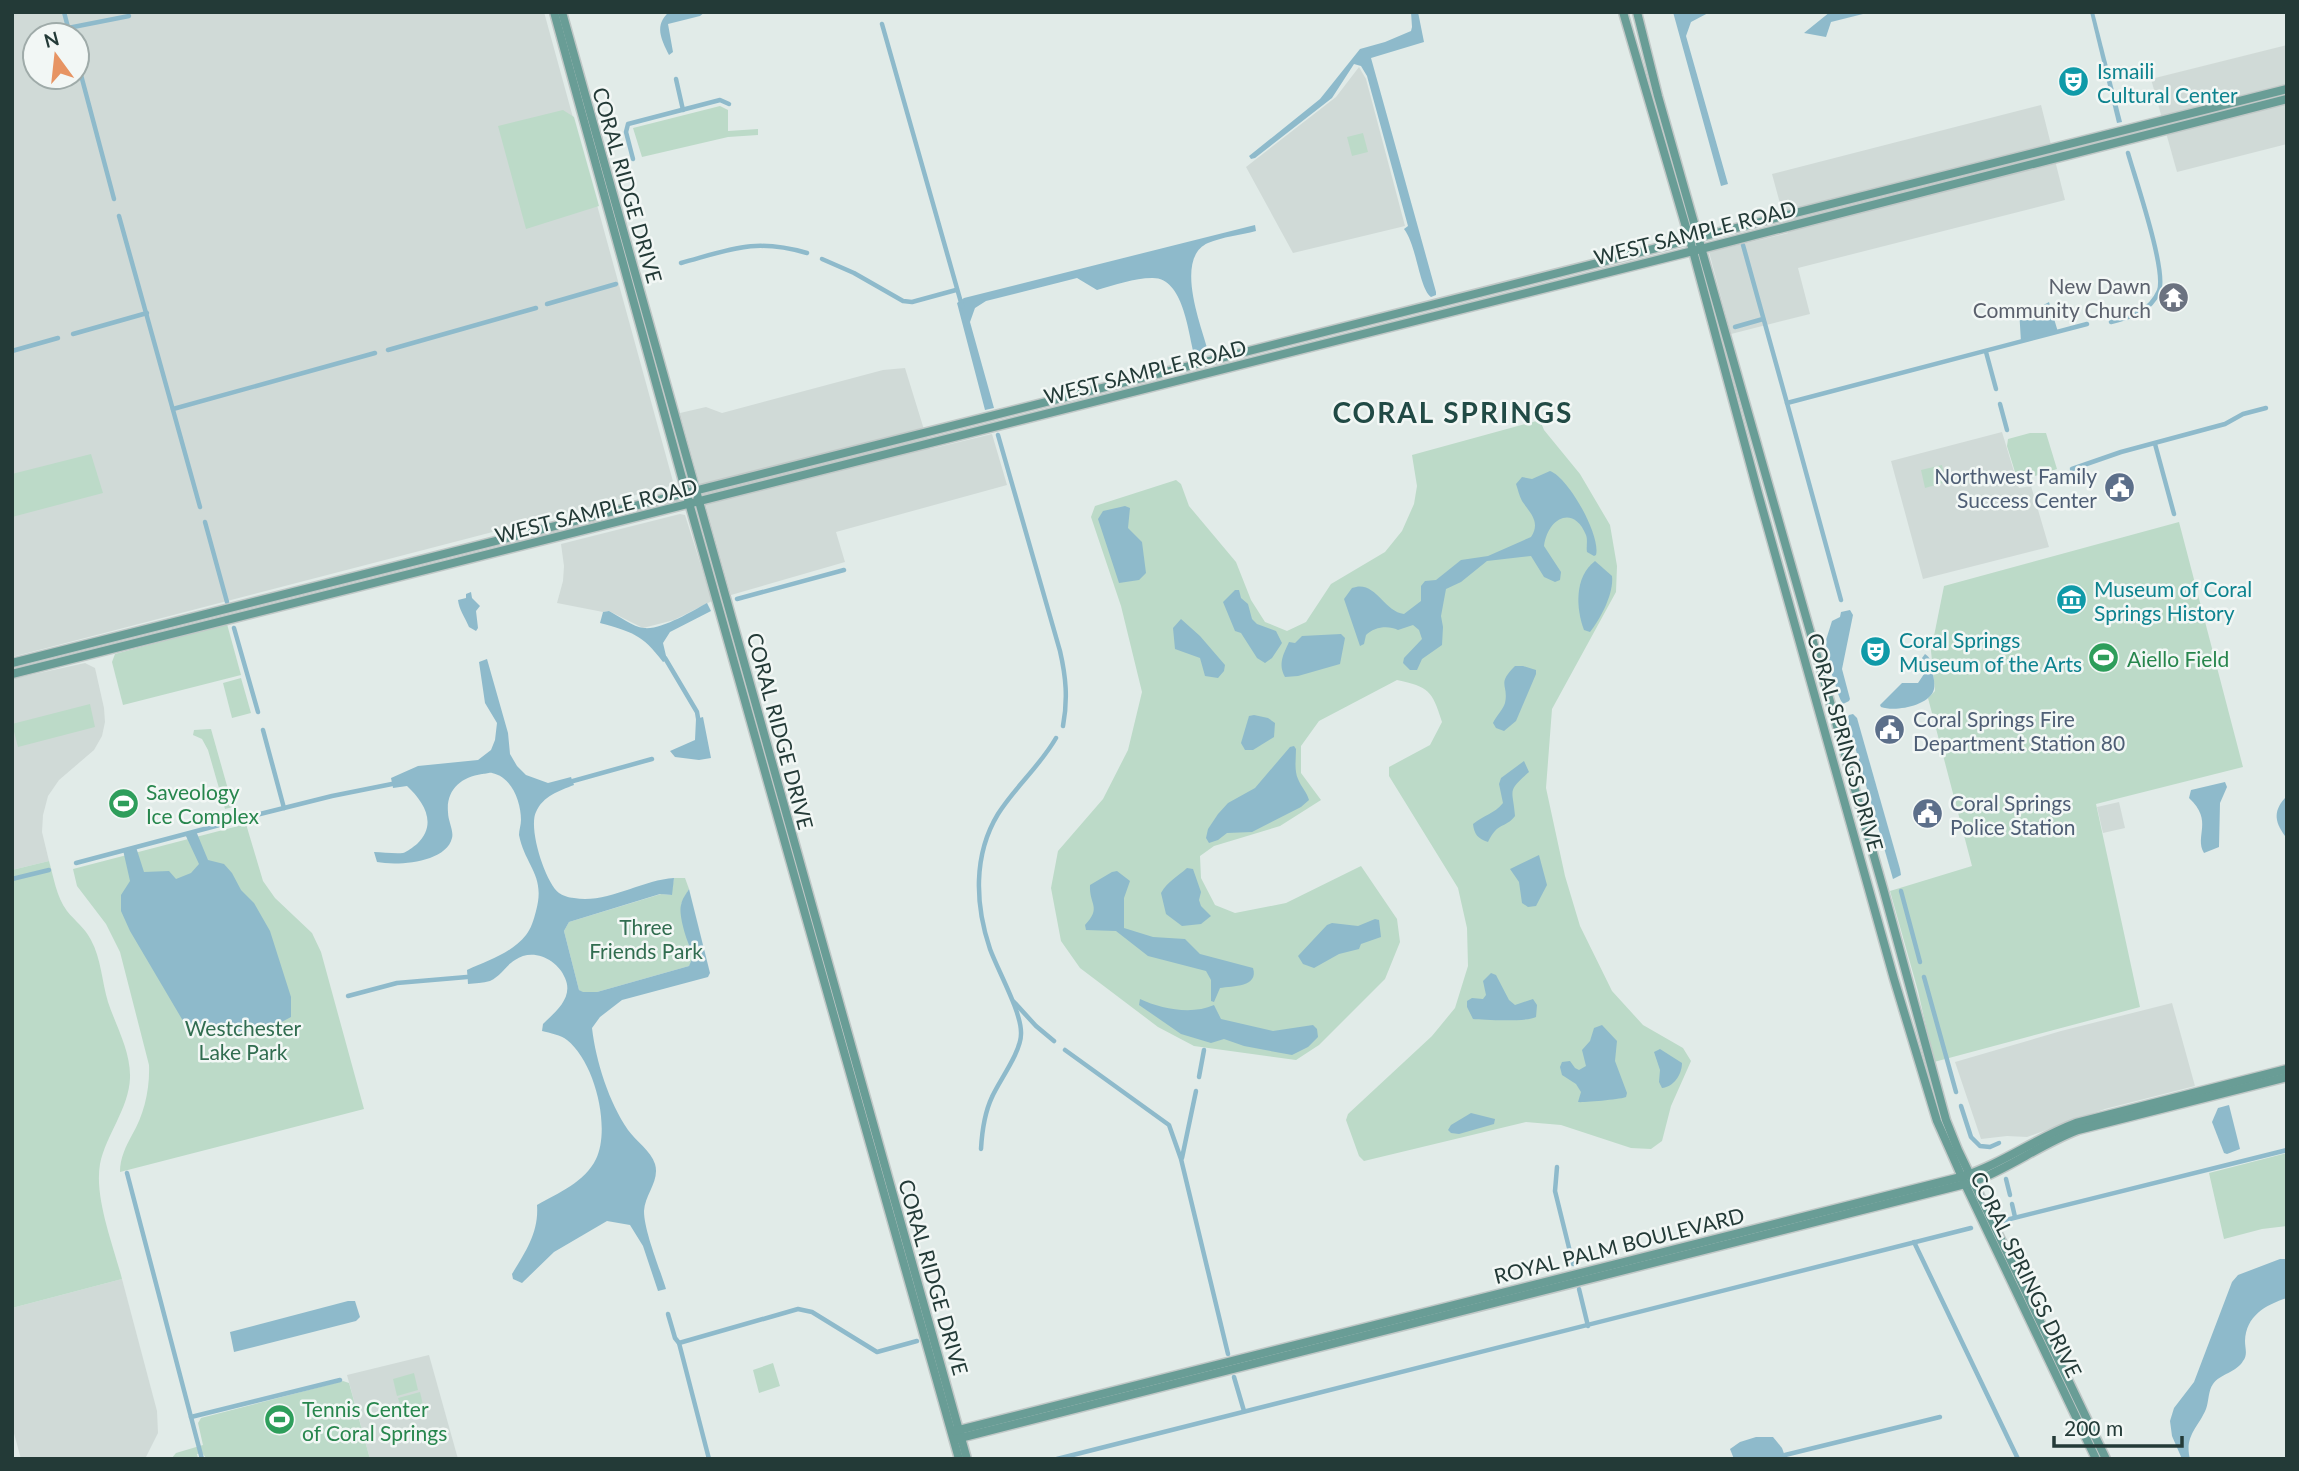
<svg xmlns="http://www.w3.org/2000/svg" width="2299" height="1471" viewBox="0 0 2299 1471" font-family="Lato,sans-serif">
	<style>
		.built { fill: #d0dad7; fill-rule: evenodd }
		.green { fill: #bcdac8 }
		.water { fill: #8ebacb }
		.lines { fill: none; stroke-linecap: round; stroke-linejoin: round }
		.canal { stroke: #8ebacb; stroke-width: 4.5 }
		.major-casing { stroke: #c1c8c7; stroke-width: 11 }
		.major { stroke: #699d96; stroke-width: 8 }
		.labels { text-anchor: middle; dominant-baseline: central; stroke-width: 5; stroke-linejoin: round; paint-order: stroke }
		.culture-label { font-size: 21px; fill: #0d838f; stroke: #f2f7f5; text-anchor: start }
		.street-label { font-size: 21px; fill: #233a37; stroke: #f2f7f5 }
		.worship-label { font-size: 21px; fill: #5b616d; stroke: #f2f7f5; text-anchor: end }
		.service-label { font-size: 21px; fill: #4e5e75; stroke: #f2f7f5; text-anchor: start }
		.leisure-label { font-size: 21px; fill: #27864d; stroke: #f2f7f5; text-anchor: start }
		.park-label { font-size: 21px; fill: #316d50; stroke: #f2f7f5 }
		.district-label { font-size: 28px; font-weight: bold; letter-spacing: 2px; fill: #214a45; stroke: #f2f7f5 }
	</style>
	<rect width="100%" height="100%" fill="#e1ebe8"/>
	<!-- built -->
	<g class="built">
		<path d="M12,12H544L674,485L12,657ZM35,35H77V77H35Z"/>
		<polygon points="2287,45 2287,144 2177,172 2151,79"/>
		<polygon points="1359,67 1366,79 1405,226 1293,253 1246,167 1336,97"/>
		<polygon points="2041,105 2065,200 1798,268 1810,314 1731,334 1709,252 1788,233 1772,174"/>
		<polygon points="905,368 930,449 992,434 1007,485 836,532 845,562 731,595 680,413 706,407 722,413 883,370"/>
		<polygon points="2002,432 2019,488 2031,486 2049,547 1923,579 1891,461"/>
		<polygon points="680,514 685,515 712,601 674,620 643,628 609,611 603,612 557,603 563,581 564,566 561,544"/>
		<polygon points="85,663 95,668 104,708 105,722 102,736 94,750 59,780 48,796 43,815 42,832 49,861 12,870 12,679"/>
		<polygon points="2119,802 2125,828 2103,833 2097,807"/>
		<polygon points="2172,1003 2195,1086 2105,1109 2027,1137 2007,1136 1981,1139 1955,1062 2061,1031"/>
		<polygon points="122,1279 157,1411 158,1433 145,1459 21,1459 12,1426 12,1308"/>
		<polygon points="429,1355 458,1459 370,1459 347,1375"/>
	</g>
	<!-- green -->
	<g class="green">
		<polygon points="720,106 728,110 728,131 758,129 758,135 728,137 642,157 633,128"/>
		<polygon points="563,110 574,117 599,206 526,229 498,126"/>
		<polygon points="1363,133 1368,152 1352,156 1347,137"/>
		<path d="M1540,420L1544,430L1580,474L1610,525L1617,566L1616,592L1552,709L1546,788L1565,876L1580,926L1612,991L1643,1025L1683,1048L1691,1061L1671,1106L1662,1141L1651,1149L1631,1148L1561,1125L1526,1122L1364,1161L1359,1156L1346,1120L1348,1114L1432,1036L1455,1008L1468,966L1467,928L1458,888L1389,776V767L1430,745L1442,722C1432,690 1429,687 1397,680L1319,721L1301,746V773L1321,800L1280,826L1214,846L1200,856L1201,878L1215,905L1235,913L1286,903L1361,866L1397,919L1400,942L1385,979L1319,1045L1296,1060L1194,1046L1158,1027L1080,968L1061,941L1051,888L1058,851L1103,799L1128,750L1142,692L1121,606L1091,517L1095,506L1176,480L1181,484L1189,506L1236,562L1251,600L1265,622L1287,631L1306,622L1331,584L1385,552L1402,531L1414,504L1417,486L1412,455Z"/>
		<polygon points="2046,433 2057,469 2035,476 2024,471 2015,472 2007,446 2008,439 2030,433"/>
		<polygon points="91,454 103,493 12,517 12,474"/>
		<polygon points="1942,465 1946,482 1925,488 1921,470"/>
		<polygon points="2179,522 2243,767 2096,804 2140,1007 1934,1062 1918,991 1890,891 1972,866 1928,698 1935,691 1931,651 1944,586"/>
		<polygon points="227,624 241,675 123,705 112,662 115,654"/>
		<polygon points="241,678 251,713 232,718 223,683"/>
		<polygon points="90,704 95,727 18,747 12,724"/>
		<polygon points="211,729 233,807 225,809 208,750 202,739 193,735 194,730"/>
		<path d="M246,824L263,881L275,898L312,933L321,952L364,1109L120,1172C120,1158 126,1146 132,1135C144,1115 150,1089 149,1065L120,952L106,924L77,886L73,869Z"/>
		<path d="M49,861C54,878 56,896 67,911C75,921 85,928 91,940C101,958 102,982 108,1002C116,1026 131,1052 130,1078C129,1108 106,1135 100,1164C94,1198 114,1247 122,1279L12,1308V870Z"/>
		<polygon points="674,878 685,878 689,889 681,904 690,949 695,954 689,966 597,992 582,992 579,990 564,931 569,922 661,894 671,895"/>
		<polygon points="2287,1153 2287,1226 2262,1229 2224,1239 2209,1173"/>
		<polygon points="773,1363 780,1386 759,1393 753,1370"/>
		<polygon points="414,1373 418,1390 397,1396 393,1379"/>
		<polygon points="343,1381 349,1383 370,1459 207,1459 202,1453 197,1454 198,1459 171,1459 176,1453 203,1445 198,1423 201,1418"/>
		<polygon points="420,1392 424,1409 403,1415 398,1398"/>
	</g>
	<!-- water -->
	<g class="water">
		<path d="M669,12H705L700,16L668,24L673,52L669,55C661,39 654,25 669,12Z"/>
		<path d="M1411,12H1418L1424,42L1371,58L1436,292V295L1431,297C1419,288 1417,246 1404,229L1408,226L1367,76L1361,66L1354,64L1332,98L1255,158L1251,159L1249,156L1320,99L1360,49L1385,42L1411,31L1412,27Z"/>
		<polygon points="1673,12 1710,12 1691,22 1686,36 1728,184 1721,186"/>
		<polygon points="1830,12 1871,12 1831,22 1826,37 1804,33"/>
		<polygon points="2090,12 2094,12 2122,122 2117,123"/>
		<path d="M1255,225L1256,231C1241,235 1222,237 1208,243C1174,258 1201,325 1208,351L1194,354C1188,331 1183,277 1152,278C1134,278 1115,285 1097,290L1077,278L986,301L975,308L970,322L994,408L985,410L957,303L964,298Z"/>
		<polygon points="2049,302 2058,332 2021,342 2019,309 2036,309"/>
		<path d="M1550,471C1569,478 1601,536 1596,555L1594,556L1587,552C1586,547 1588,540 1586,535C1574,505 1548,517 1544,546L1561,572L1560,580L1555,582L1544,577L1531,556L1487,561L1461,582L1446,589L1441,616L1443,627L1442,645L1422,659L1417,670H1410L1403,663L1404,658L1422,639L1419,630L1413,625L1398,630C1388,625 1374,627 1366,635L1364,644L1360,646L1344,599L1352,588C1375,579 1383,611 1404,614L1421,601V586L1425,581L1436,580L1461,560L1488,556L1531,537C1541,522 1530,513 1522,501C1519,495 1518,490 1516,484L1522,477L1532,479Z"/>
		<polygon points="1125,506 1130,508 1128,528 1142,542 1146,573 1139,580 1119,583 1098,519 1103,511"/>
		<path d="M1595,561L1612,576C1614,593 1601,618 1590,632L1584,630C1576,609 1574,577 1595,561Z"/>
		<polygon points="1235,590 1239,590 1241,598 1248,604 1252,619 1257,624 1276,631 1282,643 1272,658 1265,663 1257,658 1241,633 1235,631 1223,602"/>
		<path d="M471,592L472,598L480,606L476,611L478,628L476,631L469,627C465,617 459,610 458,600L466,598V594Z"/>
		<path d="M707,603L711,611L670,632L663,643L667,660L663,662C642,634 632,632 600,623L603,612L609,611C619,616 633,627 644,628C662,630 692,611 707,603Z"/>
		<path d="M1850,610L1853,615L1842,669L1850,699L1849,701L1843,704C1835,692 1836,677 1827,667L1826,640L1832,621L1840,617L1841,612Z"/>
		<polygon points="1181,619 1200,636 1225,665 1224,671 1218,678 1205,676 1200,658 1175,649 1173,628"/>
		<path d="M1341,634L1345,638L1340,664L1298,676L1285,677C1278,664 1283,655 1289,642L1295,643L1302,636Z"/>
		<path d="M1925,654C1931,658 1931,662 1932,669C1933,675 1936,686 1933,692C1926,706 1895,712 1881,707L1880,705L1902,683H1918L1924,674L1922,658Z"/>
		<path d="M487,659L508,733L510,754L517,766L526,775L548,783L571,777L574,785C559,791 543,796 536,812C528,828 545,882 559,893C562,895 569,898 574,898C607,904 641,880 674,878L672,895L660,894L569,922L564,931L579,990L583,992H597L689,966L694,954C688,947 678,915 681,905C682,899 686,894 689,889L710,973L708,977L622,1000L600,1017L592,1028C596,1062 609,1102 628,1130C636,1141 651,1151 655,1164C660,1181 645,1194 644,1211C644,1231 660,1269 666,1289L658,1291L643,1246L630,1225L607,1221L554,1252L522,1283L513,1279L512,1274C526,1251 539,1232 537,1205C558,1193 585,1182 596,1159C611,1128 595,1062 567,1040C561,1035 550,1033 542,1031L543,1024C555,1012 574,998 565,978C558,960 533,947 515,960C505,966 502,975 490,981C483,983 475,983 468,984L467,970C487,961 512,953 526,935C531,929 534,919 536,911C546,875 525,866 519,835C519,830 521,825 521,820C521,802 512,777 492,773C491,772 484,774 482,774C461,777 446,790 448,812C448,821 454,831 452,838C446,863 397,866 377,862L374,852C383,852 394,854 403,853C407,852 413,847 417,844C438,824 424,802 407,786L393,788L391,778L418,766L478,760L491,750L495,740L497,723L485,703L479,662Z"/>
		<path d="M1515,666H1523L1536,670V674L1516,721L1504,731L1496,728L1493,723C1496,716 1503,710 1505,703C1509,684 1496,685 1515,666Z"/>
		<polygon points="1853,714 1857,718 1900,869 1901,875 1893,879 1847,719 1849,715"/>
		<polygon points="1254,715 1268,718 1275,723 1274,737 1253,750 1245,750 1241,743 1249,716"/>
		<polygon points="703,717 711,758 699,760 675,757 670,751 695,740 696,719"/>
		<path d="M1294,746L1296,749C1296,759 1294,770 1298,779C1301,787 1307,792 1309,800L1301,807L1252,832L1227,833L1218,840L1209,843L1206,838L1208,829L1218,814L1228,803L1255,788L1290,747Z"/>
		<path d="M1524,761L1529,772C1506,792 1513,789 1515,816C1505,829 1498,821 1488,842C1478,839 1474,834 1473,824C1484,815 1494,814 1503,803L1499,784L1501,778Z"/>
		<path d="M2225,782L2227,787L2220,803L2219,847L2204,853C2194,836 2214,821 2189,798L2191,790Z"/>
		<path d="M2287,796V836H2285C2274,821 2273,810 2287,796Z"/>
		<polygon points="196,831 208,860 224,864 232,873 241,890 254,903 270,931 291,997 291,1017 274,1026 244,1034 224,1031 202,1033 186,1026 130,931 121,911 121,895 130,881 123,850 136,847 144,872 169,871 176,879 191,873 199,864 185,834"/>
		<polygon points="1539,855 1547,885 1536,906 1528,907 1522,903 1519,882 1510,869"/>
		<path d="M1187,868L1193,869L1201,892L1199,900L1201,906L1211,916L1201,924L1182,926L1166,914L1161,893C1168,881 1177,877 1187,868Z"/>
		<path d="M1117,871L1130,881L1124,898V928L1153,937L1185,939L1200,954L1253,968C1259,987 1233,986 1220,988L1214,1002L1211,1001V980L1206,971L1148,956L1116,931L1086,930L1085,925C1102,907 1089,905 1090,885L1112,872Z"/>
		<polygon points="1375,919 1379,920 1381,937 1361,944 1359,949 1339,954 1314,968 1303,964 1298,956 1327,925 1332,923 1358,926"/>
		<path d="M1491,973L1496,975L1509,1000L1515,1005L1533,999L1537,1005L1536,1017C1528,1022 1484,1020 1473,1019L1467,1007V1001L1472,998L1483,999L1486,995L1483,981Z"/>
		<path d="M1140,999C1161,1009 1192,1015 1214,1005L1221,1019L1273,1031L1313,1025L1317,1029L1318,1037L1308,1047L1292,1055L1244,1046L1224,1039L1211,1043L1181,1034L1139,1005Z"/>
		<path d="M1602,1025L1617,1041L1615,1061L1627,1093L1626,1097C1623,1099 1581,1103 1578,1102L1581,1092L1576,1084L1562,1075L1560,1067L1562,1062L1570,1061L1575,1068L1579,1070L1586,1066L1582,1050L1590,1041L1594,1028Z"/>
		<path d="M1660,1049L1682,1063C1682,1074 1674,1087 1662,1088L1659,1082L1660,1070L1654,1052Z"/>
		<polygon points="2229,1105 2240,1149 2227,1154 2224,1153 2212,1122 2218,1108"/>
		<polygon points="1471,1113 1495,1119 1494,1124 1459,1134 1451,1133 1448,1130 1451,1125"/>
		<path d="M2280,1259H2287V1298C2265,1305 2246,1316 2245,1341C2245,1348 2248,1355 2243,1361C2237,1372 2220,1374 2213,1384C2208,1391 2209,1401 2206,1409C2198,1428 2184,1436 2190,1459H2182L2172,1436L2170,1421L2174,1408L2194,1382L2232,1282L2238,1275Z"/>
		<polygon points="348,1301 355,1301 360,1317 356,1321 234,1352 230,1332"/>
		<polygon points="1756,1437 1773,1437 1782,1448 1786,1459 1734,1459 1730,1449 1740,1442"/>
	</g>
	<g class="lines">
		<!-- canal -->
		<g class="canal">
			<polyline points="64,12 70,35"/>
			<polyline points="882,24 962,306"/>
			<polyline points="68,28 129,16"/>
			<polyline points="77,60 114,199"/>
			<polyline points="676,79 683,110"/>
			<polyline points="633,159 626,132 628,124 720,100 729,104"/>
			<polyline points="119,216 200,507"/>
			<polyline points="1743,245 1787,403 2087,324"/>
			<polyline points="822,259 854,273 903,301 912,302 956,290"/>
			<path d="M681,263C732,249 754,238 807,253"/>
			<polyline points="547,304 616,284"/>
			<path d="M2111,322C2131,317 2150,312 2159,291C2167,271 2135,178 2128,153"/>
			<polyline points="1735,327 1763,319"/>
			<polyline points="73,334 147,313"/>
			<polyline points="388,350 536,308"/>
			<polyline points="12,351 58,338"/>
			<polyline points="1986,352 1996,389"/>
			<polyline points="1787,403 1841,600"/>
			<polyline points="2000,404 2007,430"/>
			<polyline points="173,409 375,353"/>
			<path d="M998,435L1060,651C1066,677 1068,699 1063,726"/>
			<polyline points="2155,444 2174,514"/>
			<polyline points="2072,469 2121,452 2225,424 2243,414 2266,408"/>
			<polyline points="205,522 227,602"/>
			<polyline points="737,599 844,570"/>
			<polyline points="234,628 258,712"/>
			<polyline points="665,658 697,712 699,724"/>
			<polyline points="263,730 284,808"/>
			<polyline points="573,781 652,759"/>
			<polyline points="256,815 332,796 392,784"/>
			<polyline points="76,863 242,819"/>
			<polyline points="12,879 49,870"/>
			<polyline points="1901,891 1920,962"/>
			<polyline points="1924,977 1956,1092"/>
			<polyline points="348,996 397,983 467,977"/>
			<polyline points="1014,1002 1036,1026 1054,1041"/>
			<polyline points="1065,1050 1169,1125 1181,1159 1228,1354"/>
			<polyline points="1199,1077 1204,1050"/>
			<polyline points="1961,1106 1971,1137 1980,1146 1990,1147 1999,1143"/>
			<path d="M981,1149C982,1131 984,1114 992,1097C999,1081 1021,1052 1021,1034C1022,1013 998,971 990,949C975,905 973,855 998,814C1015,787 1040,766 1056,738"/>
			<polyline points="1182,1158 1196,1091"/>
			<polyline points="1557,1167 1555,1191 1573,1264"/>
			<polyline points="127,1173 202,1459"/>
			<polyline points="2006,1179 2010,1195"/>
			<polyline points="2012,1204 2015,1217"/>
			<polyline points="2002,1221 2287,1150"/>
			<polyline points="1914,1242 2018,1459"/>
			<polyline points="1579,1289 1588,1326"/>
			<polyline points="668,1314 675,1338 679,1343"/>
			<polyline points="1234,1377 1244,1411"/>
			<polyline points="191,1417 340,1380"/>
			<polyline points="1785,1455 1940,1417"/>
			<polyline points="12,1458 12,1459"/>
			<polyline points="709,1459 679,1343 798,1309 812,1312 877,1352 917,1341"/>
			<polyline points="1057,1459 1971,1228"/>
		</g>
		<defs>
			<g id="major">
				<polyline points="554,12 684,485 959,1459"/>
				<polyline points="562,12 967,1459"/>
				<polyline points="1623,12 1693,251 1758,493 1894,979 1937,1121 1965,1184 2096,1459"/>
				<polyline points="1637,12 1658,96 1883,888 1946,1120 1958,1150 2106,1459"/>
				<polyline points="12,663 2287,89"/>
				<polyline points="12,674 1693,251 2287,99"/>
				<path d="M955,1431L1961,1177C2002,1164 2036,1138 2076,1123L2287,1069"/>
				<path d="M956,1439L1973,1182C2010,1168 2041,1144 2078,1130L2287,1077"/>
			</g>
		</defs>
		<!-- major casing -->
		<use href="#major" class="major-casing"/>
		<!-- major -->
		<use href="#major" class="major"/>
	</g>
	<!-- icons -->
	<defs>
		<symbol id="theatre-disc" viewBox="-11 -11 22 22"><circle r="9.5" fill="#0f9aa8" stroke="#f2f7f5"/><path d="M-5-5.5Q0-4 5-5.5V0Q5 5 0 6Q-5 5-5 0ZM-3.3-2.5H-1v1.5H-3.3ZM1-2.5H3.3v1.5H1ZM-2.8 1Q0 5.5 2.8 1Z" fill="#fff"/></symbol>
		<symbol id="temple-disc" viewBox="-11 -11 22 22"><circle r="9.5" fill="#6b7280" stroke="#f2f7f5"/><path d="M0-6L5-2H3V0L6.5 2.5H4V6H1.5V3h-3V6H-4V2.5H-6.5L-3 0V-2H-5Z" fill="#fff"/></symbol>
		<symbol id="civic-disc" viewBox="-11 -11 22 22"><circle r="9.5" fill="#5c6f8a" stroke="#f2f7f5"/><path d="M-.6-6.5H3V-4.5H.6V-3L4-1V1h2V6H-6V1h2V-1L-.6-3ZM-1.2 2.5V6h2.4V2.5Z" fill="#fff"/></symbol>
		<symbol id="museum-disc" viewBox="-11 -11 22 22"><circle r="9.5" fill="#0f9aa8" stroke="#f2f7f5"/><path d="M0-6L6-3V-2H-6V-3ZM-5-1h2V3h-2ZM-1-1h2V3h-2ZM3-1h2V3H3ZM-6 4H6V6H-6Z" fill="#fff"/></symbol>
		<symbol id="stadium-disc" viewBox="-11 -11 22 22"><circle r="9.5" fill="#2e9e5b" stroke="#f2f7f5"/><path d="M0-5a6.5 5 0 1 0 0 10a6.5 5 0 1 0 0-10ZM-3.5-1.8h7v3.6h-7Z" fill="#fff"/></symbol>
	</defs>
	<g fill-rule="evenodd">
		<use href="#theatre-disc" x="2056" y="64" width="35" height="35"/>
		<use href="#temple-disc" x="2156" y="280" width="35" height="35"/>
		<use href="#civic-disc" x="2102" y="470" width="35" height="35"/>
		<use href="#museum-disc" x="2054" y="582" width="35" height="35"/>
		<use href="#theatre-disc" x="1858" y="634" width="35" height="35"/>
		<use href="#stadium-disc" x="2086" y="640" width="35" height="35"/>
		<use href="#civic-disc" x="1872" y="712" width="35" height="35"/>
		<use href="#stadium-disc" x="106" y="786" width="35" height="35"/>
		<use href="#civic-disc" x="1910" y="796" width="35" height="35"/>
		<use href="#stadium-disc" x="262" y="1402" width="35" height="35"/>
	</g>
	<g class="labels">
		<!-- culture labels -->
		<g class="culture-label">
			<text x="2097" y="70">Ismaili<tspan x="2097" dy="24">Cultural Center</tspan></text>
			<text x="2094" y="588">Museum of Coral<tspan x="2094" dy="24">Springs History</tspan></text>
			<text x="1899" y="639">Coral Springs<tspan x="1899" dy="24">Museum of the Arts</tspan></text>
		</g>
		<!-- street labels -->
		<g class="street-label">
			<text transform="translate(628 185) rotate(74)">CORAL RIDGE DRIVE</text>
			<text transform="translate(1695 232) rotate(-14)">WEST SAMPLE ROAD</text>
			<text transform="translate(1145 371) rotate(-14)">WEST SAMPLE ROAD</text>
			<text transform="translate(596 510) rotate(-14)">WEST SAMPLE ROAD</text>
			<text transform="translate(781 731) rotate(75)">CORAL RIDGE DRIVE</text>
			<text transform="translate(1846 742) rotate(74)">CORAL SPRINGS DRIVE</text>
			<text transform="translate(1619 1245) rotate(-14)">ROYAL PALM BOULEVARD</text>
			<text transform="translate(2027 1274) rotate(64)">CORAL SPRINGS DRIVE</text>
			<text transform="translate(934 1277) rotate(74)">CORAL RIDGE DRIVE</text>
		</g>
		<!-- worship labels -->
		<g class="worship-label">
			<text x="2151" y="285">New Dawn<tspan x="2151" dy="24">Community Church</tspan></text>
		</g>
		<!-- service labels -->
		<g class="service-label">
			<text x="2097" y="475" text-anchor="end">Northwest Family<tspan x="2097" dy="24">Success Center</tspan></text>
			<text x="1913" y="718">Coral Springs Fire<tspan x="1913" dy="24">Department Station 80</tspan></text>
			<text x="1950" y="802">Coral Springs<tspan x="1950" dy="24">Police Station</tspan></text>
		</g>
		<!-- leisure labels -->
		<g class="leisure-label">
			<text x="2127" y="658">Aiello Field</text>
			<text x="146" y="791">Saveology<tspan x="146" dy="24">Ice Complex</tspan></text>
			<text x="302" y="1408">Tennis Center<tspan x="302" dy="24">of Coral Springs</tspan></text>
		</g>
		<!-- park labels -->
		<g class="park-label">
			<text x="646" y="926">Three<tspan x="646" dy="24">Friends Park</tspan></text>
			<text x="243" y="1027">Westchester<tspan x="243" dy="24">Lake Park</tspan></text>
		</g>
		<!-- district labels -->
		<g class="district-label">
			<text x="1453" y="412">CORAL SPRINGS</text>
		</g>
	</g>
	<!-- border -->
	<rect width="2299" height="1471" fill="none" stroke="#233a37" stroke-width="28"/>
	<!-- north arrow -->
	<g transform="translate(56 56) rotate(345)"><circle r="33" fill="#f2f7f5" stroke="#9faba9" stroke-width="2"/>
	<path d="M0-5L12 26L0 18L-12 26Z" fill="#e79463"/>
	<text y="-10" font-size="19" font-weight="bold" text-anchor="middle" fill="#233a37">N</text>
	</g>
	<!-- scale -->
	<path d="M2054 1436v10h128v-10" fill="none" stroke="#233a37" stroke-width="3.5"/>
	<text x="2064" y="1436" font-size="21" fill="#233a37" stroke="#f2f7f5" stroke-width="5" paint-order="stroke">200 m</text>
</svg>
